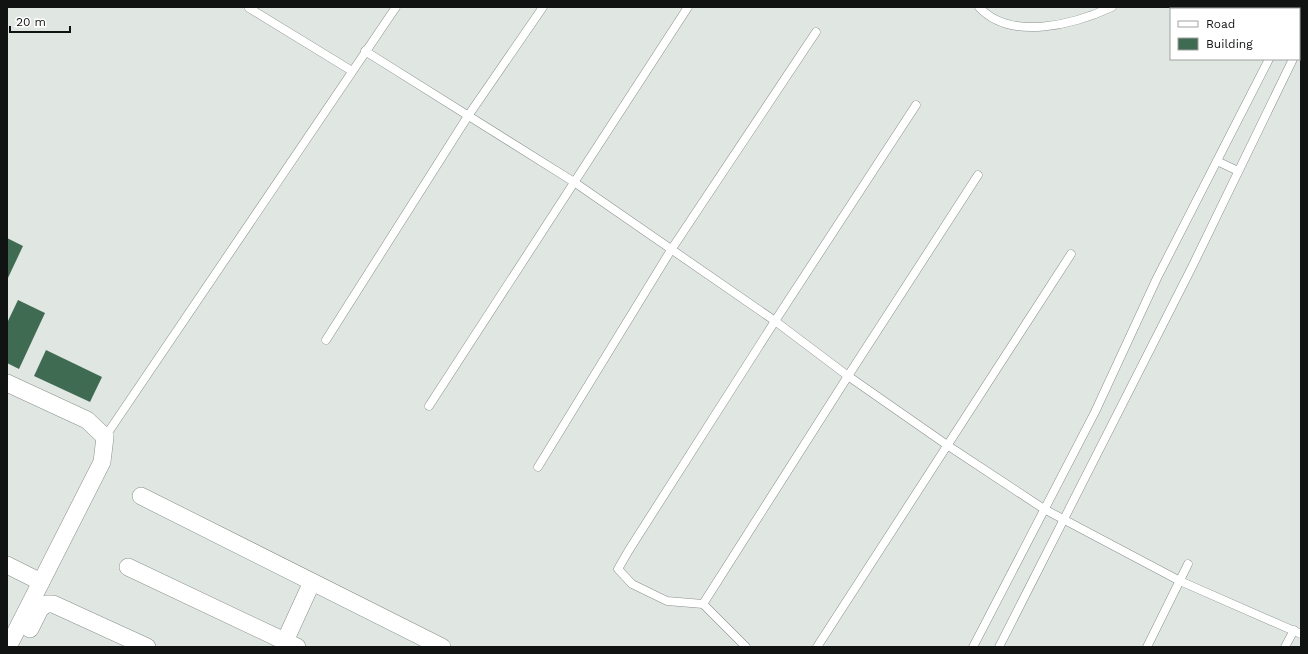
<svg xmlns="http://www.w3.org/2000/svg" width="1308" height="654" viewBox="0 0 1308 654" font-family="'Work Sans',sans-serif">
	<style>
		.building { fill: #406b53 }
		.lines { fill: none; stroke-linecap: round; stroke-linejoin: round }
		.service-casing { stroke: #898f8b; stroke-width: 9 }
		.minor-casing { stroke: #898f8b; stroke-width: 18 }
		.service { stroke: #fff; stroke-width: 8 }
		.minor { stroke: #fff; stroke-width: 17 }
	</style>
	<rect width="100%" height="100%" fill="#e0e7e2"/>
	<!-- building -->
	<g class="building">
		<polygon points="7,238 23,246 7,280"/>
		<polygon points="18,300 45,313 19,369 7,363 7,323"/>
		<polygon points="46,350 102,377 90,402 34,376"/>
	</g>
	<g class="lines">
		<defs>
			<g id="service">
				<path d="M979,7C1011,42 1075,24 1112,7"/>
				<polyline points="1185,7 1190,9"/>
				<polyline points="249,8 352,71"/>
				<polyline points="1294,9 1295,7"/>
				<polyline points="1299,47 1301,43"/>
				<polyline points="365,51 574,182 775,321 848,376 947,445 1044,509 1180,581 1301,634"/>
				<polyline points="1217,161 1238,171"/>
				<polyline points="326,340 468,116 543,7"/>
				<polyline points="429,406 688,7"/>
				<polyline points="105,437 396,7"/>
				<polyline points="538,467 671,250 816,32"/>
				<polyline points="703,604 848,376 978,175"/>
				<polyline points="746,647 703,604 667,601 632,584 618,569 629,550 775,321 916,105"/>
				<polyline points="817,647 1071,254"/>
				<polyline points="973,647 1095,412 1157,278 1269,59"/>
				<polyline points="999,647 1192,267 1293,59"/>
				<polyline points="1147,647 1188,564"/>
				<polyline points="1285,647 1294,630"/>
			</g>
			<g id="minor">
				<polyline points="7,383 87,420 105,437 102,462 8,647"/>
				<polyline points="141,496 442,647"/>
				<polyline points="7,565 41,582"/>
				<polyline points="128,567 297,647"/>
				<polyline points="30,629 40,609 46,604 53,604 147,647"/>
				<polyline points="285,641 312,582"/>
			</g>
		</defs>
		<!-- service casing -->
		<use href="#service" class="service-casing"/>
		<!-- minor casing -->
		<use href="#minor" class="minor-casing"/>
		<!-- service -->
		<use href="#service" class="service"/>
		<!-- minor -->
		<use href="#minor" class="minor"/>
	</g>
	<!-- border -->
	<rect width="1308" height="654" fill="none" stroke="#101311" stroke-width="16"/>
	<!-- legend -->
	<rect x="1170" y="8" width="130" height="52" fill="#ffffff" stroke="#9fa1a0"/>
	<rect x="1178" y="21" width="20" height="6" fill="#ffffff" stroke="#9fa1a0"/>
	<text x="1206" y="28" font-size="12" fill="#101311">Road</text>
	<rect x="1178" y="38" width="20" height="12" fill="#406b53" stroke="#9fa1a0"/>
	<text x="1206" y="48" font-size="12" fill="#101311">Building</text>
	<!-- scale -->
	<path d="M10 26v6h60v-6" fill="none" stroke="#101311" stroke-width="2"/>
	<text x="16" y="26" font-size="12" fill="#101311" stroke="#ffffff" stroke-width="3" paint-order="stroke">20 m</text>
</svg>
